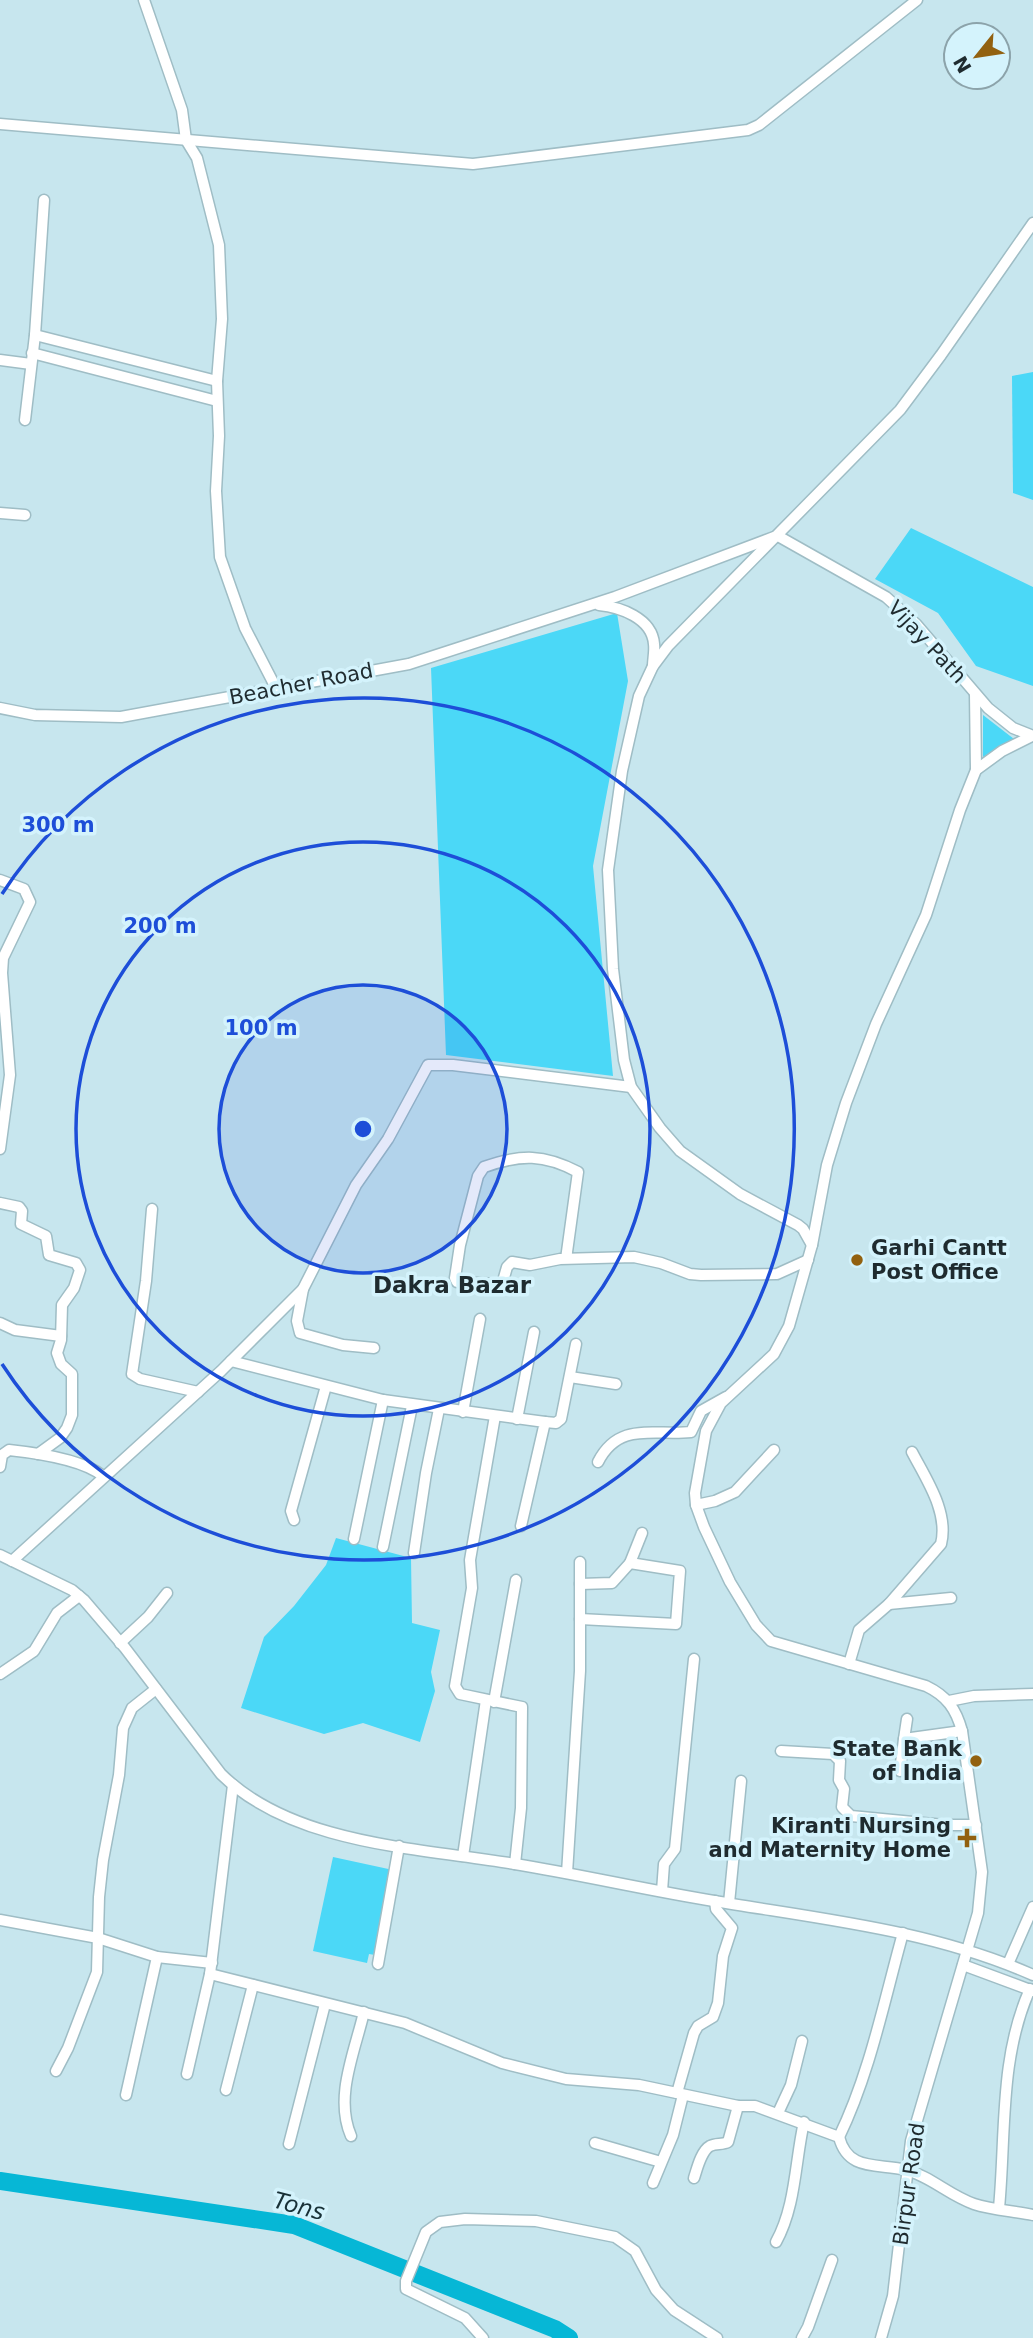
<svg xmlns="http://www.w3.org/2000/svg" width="1033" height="2338" viewBox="0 0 1033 2338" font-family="'DejaVu Sans',sans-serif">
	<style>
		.green { fill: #4bd8f7 }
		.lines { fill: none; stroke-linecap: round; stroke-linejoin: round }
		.river { stroke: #06b7d6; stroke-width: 18 }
		.minor-casing { stroke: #9fbdc5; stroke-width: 13 }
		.minor { stroke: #fff; stroke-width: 10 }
		.ring { fill: none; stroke: #1d4ed8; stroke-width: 3.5 }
		.poi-dot { fill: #926110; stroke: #d4f3fc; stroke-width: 2.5 }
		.labels { text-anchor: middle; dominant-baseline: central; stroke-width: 7; stroke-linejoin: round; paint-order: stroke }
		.street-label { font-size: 21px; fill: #1f2b2f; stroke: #d4f3fc }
		.poi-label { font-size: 21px; font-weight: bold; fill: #1f2b2f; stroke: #d4f3fc; text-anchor: end }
		.neighbourhood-label { font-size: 23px; font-weight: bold; fill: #1f2b2f; stroke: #d4f3fc }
		.water-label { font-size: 23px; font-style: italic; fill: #193137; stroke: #d4f3fc }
		.centre { fill: #1d4ed8; stroke: #d4f3fc; stroke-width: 3.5 }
		.ring-label { font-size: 21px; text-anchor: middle; font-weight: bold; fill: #1d4ed8; stroke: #d4f3fc; stroke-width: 7; stroke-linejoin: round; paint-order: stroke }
	</style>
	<rect width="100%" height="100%" fill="#c7e6ee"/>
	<!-- green -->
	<g class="green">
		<polygon points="1033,372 1033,500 1013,493 1012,376"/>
		<polygon points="911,528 1033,587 1033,686 976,666 938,613 875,579"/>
		<polygon points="617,613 628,681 593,866 613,1076 446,1055 431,668"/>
		<polygon points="983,715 1014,739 983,757"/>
		<polygon points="336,1538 411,1558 412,1623 440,1630 431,1672 435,1691 420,1742 363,1723 324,1734 241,1708 264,1637 294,1606 326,1565"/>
		<polygon points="333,1857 393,1870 375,1955 369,1954 367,1963 313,1951"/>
	</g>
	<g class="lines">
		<!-- river -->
		<polyline class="river" points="0,2181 294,2225 555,2329 569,2338"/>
		<defs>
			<g id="minor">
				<polyline points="144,0 182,110 186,140 197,158 219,245 222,319 217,381 219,436 216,491 220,557 245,628 276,688"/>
				<polyline points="0,124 473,164 748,130 759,125 917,0"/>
				<polyline points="35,335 217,381"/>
				<polyline points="32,353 217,401"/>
				<polyline points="0,360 31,364"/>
				<polyline points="25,420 35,335 44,200"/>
				<polyline points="0,513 25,515"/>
				<polyline points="778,536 886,597 916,624 988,708 1013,728 1033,736"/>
				<path d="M599,605C620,607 652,618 654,644C655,651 653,659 653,666"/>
				<polyline points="975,694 976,770"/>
				<polyline points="0,708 35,715 121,717 409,664 615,597 774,537"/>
				<polyline points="0,880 24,889 30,902 3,958 2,973 10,1075 0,1149"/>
				<polyline points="0,1203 19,1207 22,1211 21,1224 46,1236 49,1255 76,1263 80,1270 74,1288 62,1305 61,1340 57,1353 61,1364 72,1374 72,1415 67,1428 60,1438 38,1454"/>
				<polyline points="152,1209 146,1281 132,1374 140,1379 198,1392"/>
				<polyline points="812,1245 803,1229 798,1225 740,1194 680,1151 660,1128 631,1087 624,1060 613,969 608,870 622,771 639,696 653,666 668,646 900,410 941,355 1033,223"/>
				<path d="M566,1259L578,1172C544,1154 521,1154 484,1167L478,1176L460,1245L455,1278L457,1282L499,1284L503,1281L507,1267L512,1262L530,1265L560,1259L634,1257L661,1263L690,1274L701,1275L777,1274L808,1260"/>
				<polyline points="303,1289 297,1321 300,1333 343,1345 374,1348"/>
				<polyline points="0,1323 15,1330 61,1336"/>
				<polyline points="231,1361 383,1400 545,1422 521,1526"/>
				<polyline points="570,1377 616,1384"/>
				<polyline points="463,1412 480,1319"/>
				<polyline points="495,1416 470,1560 472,1588 455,1686 460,1694 522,1707 521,1808 515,1864"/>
				<polyline points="517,1419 534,1332"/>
				<polyline points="545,1422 556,1423 561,1419 576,1344"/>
				<path d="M598,1462C619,1421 654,1436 691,1432L701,1411L726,1397"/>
				<path d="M0,1467L2,1455L9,1450C37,1453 82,1459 103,1476"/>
				<polyline points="696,1505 715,1501 735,1492 774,1450"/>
				<polyline points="294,1520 291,1511 326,1386"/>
				<polyline points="354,1539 383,1400"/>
				<polyline points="383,1547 412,1406"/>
				<polyline points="414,1553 426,1473 439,1409"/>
				<path d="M0,1555L72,1590L84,1600L125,1648L221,1774C293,1845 420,1848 515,1864C582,1875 647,1890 714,1901C821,1919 932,1930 1033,1975"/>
				<polyline points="12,1561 221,1371 303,1289 356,1185 388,1139 428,1065 453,1065 631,1087"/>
				<polyline points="630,1563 642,1533"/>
				<polyline points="889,1604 951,1598"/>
				<polyline points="580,1619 676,1624 680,1571 630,1563 612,1583 580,1584"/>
				<polyline points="120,1643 148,1617 167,1593"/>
				<path d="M849,1664L859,1630L889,1604L941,1544C949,1512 926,1479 912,1452"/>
				<polyline points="0,1674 34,1651 57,1613 79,1596"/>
				<polyline points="949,1701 974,1696 1033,1694"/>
				<polyline points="494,1702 516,1580"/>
				<polyline points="904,1739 907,1719"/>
				<polyline points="781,1751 833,1754 840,1761 839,1780 844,1789 842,1807 851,1816 944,1825 976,1825"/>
				<polyline points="900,1771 904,1739 962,1731"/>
				<polyline points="463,1856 486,1700"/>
				<polyline points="567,1873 580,1671 580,1562"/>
				<polyline points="662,1891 664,1864 675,1849 694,1659"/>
				<polyline points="729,1903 741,1781"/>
				<polyline points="0,1920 98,1938 157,1957 212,1963"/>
				<polyline points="378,1964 399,1846"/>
				<polyline points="1008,1964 1033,1907"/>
				<polyline points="963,1965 1033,1991"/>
				<path d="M210,1974L405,2023L502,2063L566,2079L639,2085L738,2106H755L839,2137C848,2172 878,2163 906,2170C930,2176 950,2196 974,2204C992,2210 1014,2211 1033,2215"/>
				<polyline points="56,2071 68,2048 97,1972 99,1897 103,1860 119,1775 123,1728 132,1708 156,1689"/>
				<polyline points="187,2074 210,1974 233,1785"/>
				<polyline points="226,2090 253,1985"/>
				<polyline points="677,2093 694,2033 698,2026 713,2017 718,2003 723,1956 732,1928 716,1909 715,1901"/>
				<polyline points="126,2095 157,1957"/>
				<polyline points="778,2113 791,2085 802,2041"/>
				<path d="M351,2136C334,2097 355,2051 364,2012"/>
				<path d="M839,2137C870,2073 884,2001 903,1933"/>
				<polyline points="595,2143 661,2162"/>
				<polyline points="289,2144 325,2004"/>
				<path d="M694,2178C697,2169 701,2151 710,2146C716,2143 722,2145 728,2142L738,2106"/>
				<polyline points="653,2183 673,2135 683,2095"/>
				<path d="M999,2208C1006,2135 999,2058 1030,1989"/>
				<path d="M776,2242C796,2206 795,2161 804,2122"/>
				<polyline points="483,2338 465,2318 406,2289 406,2281 426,2232 440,2222 465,2219 536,2221 615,2237 635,2251 656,2290 674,2310 717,2338"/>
				<polyline points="802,2338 808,2327 832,2260"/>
				<path d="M881,2338L893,2296L911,2141L978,1913L982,1872L962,1731C956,1709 947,1696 926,1686L771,1641L756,1625L730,1582L704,1527L696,1505L695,1493L706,1431L721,1403L774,1354L789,1326L812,1245L827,1165L846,1103L876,1024L926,915L960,810L976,770L1002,751L1032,736"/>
			</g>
		</defs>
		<!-- minor casing -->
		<use href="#minor" class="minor-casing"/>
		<!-- minor -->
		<use href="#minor" class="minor"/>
	</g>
	<!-- distance rings -->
	<circle cx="363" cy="1129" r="144" fill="#1d4ed8" fill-opacity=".12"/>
	<g class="ring">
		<circle cx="363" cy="1129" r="144"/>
		<circle cx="363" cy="1129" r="287"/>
		<path d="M2 894A431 431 0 1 1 2 1364"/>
	</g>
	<!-- markers -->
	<g class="poi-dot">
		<circle cx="857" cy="1260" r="7"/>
		<circle cx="976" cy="1761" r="7"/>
		<path d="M963.5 1827.5h7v7h7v7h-7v7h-7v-7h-7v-7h7z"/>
	</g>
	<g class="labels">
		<!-- street labels -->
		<g class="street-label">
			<text transform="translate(927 642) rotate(47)">Vijay Path</text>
			<text transform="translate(301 684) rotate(-11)">Beacher Road</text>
			<text transform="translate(909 2184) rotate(-82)">Birpur Road</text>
		</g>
		<!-- poi labels -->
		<g class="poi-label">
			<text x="871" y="1248" text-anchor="start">Garhi Cantt<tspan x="871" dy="24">Post Office</tspan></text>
			<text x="962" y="1749">State Bank<tspan x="962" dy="24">of India</tspan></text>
			<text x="951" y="1826">Kiranti Nursing<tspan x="951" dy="24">and Maternity Home</tspan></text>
		</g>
		<!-- neighbourhood labels -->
		<g class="neighbourhood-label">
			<text x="452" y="1285">Dakra Bazar</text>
		</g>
		<!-- water labels -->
		<g class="water-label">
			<text transform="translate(299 2206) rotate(15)">Tons</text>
		</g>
	</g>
	<circle cx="363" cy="1129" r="10" class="centre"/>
	<g class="ring-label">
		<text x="58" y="832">300 m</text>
		<text x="160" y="933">200 m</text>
		<text x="261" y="1035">100 m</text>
	</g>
	<!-- north arrow -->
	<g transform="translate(977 56) rotate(240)"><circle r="33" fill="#d4f3fc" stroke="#8ca3aa" stroke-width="2"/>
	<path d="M0-5L12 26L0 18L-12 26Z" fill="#926110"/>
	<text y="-10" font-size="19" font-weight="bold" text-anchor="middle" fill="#1f2b2f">N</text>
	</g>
</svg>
